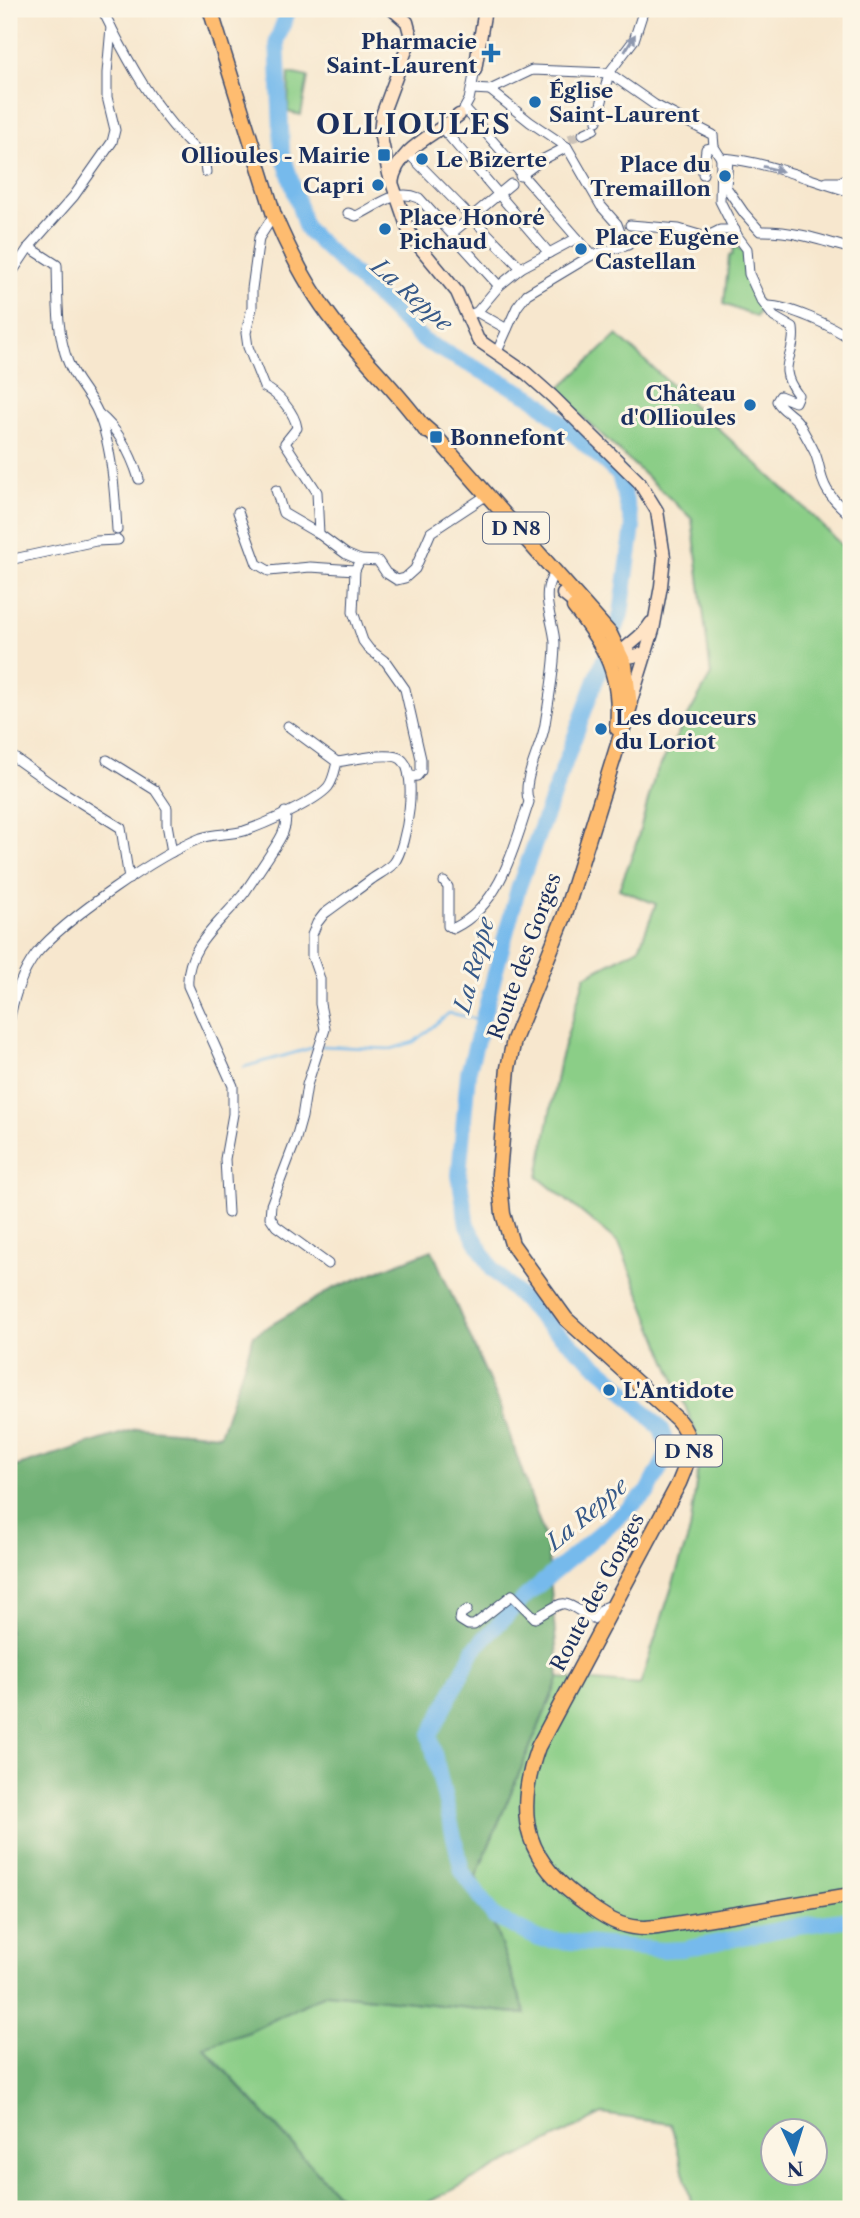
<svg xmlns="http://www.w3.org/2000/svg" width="860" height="2218" viewBox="0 0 860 2218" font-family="'Libre Caslon Text',serif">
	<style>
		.green { fill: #8bce87; stroke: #537e72; stroke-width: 2; fill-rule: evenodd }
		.forest { fill: #70b174; stroke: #467069; stroke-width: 2 }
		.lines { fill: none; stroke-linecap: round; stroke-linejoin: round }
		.stream { stroke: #76baec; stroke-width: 2.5 }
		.river { stroke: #76baec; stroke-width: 16 }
		.street-tunnel { stroke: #cbc2b8; stroke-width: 9; stroke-dasharray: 9 4.5; stroke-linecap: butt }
		.street-casing { stroke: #3c4b6f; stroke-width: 11 }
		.secondary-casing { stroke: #3c4b6f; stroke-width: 15 }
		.primary-casing { stroke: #3c4b6f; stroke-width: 17 }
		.street { stroke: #fff; stroke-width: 9 }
		.secondary { stroke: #ffe4c6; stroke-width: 12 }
		.primary { stroke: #febc70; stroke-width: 14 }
		.oneway { fill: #8d97ae }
		.poi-dot { fill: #1f6fb2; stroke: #fcf5e5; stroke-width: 2.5 }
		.labels { text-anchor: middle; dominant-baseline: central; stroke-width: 6; stroke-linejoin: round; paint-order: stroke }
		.shield { fill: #fcf5e5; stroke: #5e6a86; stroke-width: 2 }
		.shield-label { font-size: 19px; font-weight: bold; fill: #1b2f5e }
		.poi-label { font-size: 21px; font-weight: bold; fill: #1b2f5e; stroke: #fcf5e5; text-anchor: start }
		.street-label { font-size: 21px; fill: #1b2f5e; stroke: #fcf5e5 }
		.water-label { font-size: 23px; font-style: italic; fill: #365989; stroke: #fcf5e5 }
		.district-label { font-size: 28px; font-weight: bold; letter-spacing: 2px; fill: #1b2f5e; stroke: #fcf5e5 }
	</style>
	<rect width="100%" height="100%" fill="#fcf5e5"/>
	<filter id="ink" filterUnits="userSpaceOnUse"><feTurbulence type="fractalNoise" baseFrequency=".0143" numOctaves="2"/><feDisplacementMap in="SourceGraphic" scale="14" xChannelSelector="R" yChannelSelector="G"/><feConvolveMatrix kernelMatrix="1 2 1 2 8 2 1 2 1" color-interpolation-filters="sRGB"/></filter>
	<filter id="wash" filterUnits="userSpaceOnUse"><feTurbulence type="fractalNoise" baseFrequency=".00686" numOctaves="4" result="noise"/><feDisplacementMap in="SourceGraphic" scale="28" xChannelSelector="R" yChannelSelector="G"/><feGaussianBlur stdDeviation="1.57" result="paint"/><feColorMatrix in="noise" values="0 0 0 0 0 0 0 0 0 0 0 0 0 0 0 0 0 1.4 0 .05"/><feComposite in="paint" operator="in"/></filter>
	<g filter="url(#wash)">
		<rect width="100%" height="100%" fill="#f7e7ce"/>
		<!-- green -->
		<g class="green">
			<polygon points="289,73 308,77 301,115 288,112"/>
			<polygon points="734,246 744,251 745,276 751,285 749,288 752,289 762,307 756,317 724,304 729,256 732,255"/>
			<path d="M617,335L813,516L851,555V2209H693L671,2124L602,2114L415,2209H351L203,2046L249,2032L327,1993L526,2014L476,1876L559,1678L640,1685L690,1531L698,1468L695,1430L619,1243L538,1177L560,1059L585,976L639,948L656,904L619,889L635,848L655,775L711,675L692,519L556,392ZM772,2130H814V2172H772Z"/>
		</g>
		<!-- forest -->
		<polygon class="forest" points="432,1250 498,1401 547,1544 559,1678 476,1876 526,2014 327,1993 249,2032 203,2047 351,2209 9,2209 9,1438 15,1467 139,1428 220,1435 254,1335 334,1288"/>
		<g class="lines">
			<!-- stream -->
			<g class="stream">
				<polyline points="322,1046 391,1049 414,1042 449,1013 482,1020"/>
				<polyline points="244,1067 315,1047"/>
			</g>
			<!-- river -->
			<g class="river">
				<polyline points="289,9 277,40 282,151 306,229 424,341 535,399 619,475 633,527 621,614 616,628"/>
				<polyline points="603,661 518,889 468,1073 459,1175 467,1225 492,1269 545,1322 615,1381 661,1429 669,1451 648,1492 526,1596 474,1649 430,1736 462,1871 494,1917 539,1939 662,1950 684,1949 797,1926 851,1919"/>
			</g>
		</g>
	</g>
	<g filter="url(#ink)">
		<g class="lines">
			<!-- street-tunnel -->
			<polyline class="street-tunnel" points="569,139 583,134"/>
			<defs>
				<g id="street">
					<path d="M111,27C131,66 153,105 183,137C194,149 205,156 206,172"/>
					<polyline points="609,73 655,105 713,135 714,147 721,158"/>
					<polyline points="472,89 490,90 532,70 609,73"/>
					<polyline points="490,90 530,122 567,147 601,206 617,224 625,246"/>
					<polyline points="465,109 592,255"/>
					<polyline points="463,111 469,100 475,70"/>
					<polyline points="597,121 609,73 634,40 644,9"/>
					<polyline points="442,128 549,253"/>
					<polyline points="583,134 594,129"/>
					<polyline points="407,152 472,218"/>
					<path d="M721,158L720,201L738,237L747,249L749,274L761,300L774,317L793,328C797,358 774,364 798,395L795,402L780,396L777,401C783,412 795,415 800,425C804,433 809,441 813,449C819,459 819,471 823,481C828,496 840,506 851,516"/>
					<path d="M721,158C766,161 809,180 851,192"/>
					<polyline points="703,174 706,149 714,147"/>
					<polyline points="520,176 540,161 567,147"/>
					<polyline points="827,182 840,182 851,176"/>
					<path d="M726,187L744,213L760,231C792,230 821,240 851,249"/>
					<polyline points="726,187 728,159"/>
					<path d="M348,213L356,216C378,206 395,188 419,198L499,286"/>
					<path d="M274,215L259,238L252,289V308L246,333L248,347L264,387C278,393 295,413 297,428L285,443L317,492L319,534"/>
					<polyline points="479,225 521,268"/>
					<polyline points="630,225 679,229 706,237 720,230 735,230"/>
					<polyline points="452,233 511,184"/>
					<path d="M29,247L57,265C58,297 56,331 68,362C75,381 90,394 98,413C112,445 115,495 117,530"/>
					<polyline points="9,277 29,247 74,196 112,142 115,130 107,97 107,73 111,27 102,9"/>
					<path d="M766,306C788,305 832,326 851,339"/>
					<polyline points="477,312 507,329"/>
					<polyline points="468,315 477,312 499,286 521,268 577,238"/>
					<polyline points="496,354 517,307 527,294 592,255 628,245"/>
					<path d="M99,414C119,430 131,454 139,479"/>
					<polyline points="276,490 283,513 319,534 346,554 360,560"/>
					<polyline points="238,512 257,564 269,571 310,567 355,570"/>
					<polyline points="9,560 96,541 118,540"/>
					<polyline points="288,726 337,762"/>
					<polyline points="9,754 57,788 121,828 129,879"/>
					<polyline points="107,760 155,790 167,808 167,824 172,852"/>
					<polyline points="409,777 417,776 421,771 421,759 405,689 386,662 369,649 363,641 353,612 355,570 360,560 378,561 386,573 397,580 405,578 415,569 431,532 481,499"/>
					<path d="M444,882L448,887V926L454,928C501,905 514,847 529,802C520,782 542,747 545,724C549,698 555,669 555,643C554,623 541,598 551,579"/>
					<path d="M9,1023C13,999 21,974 36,954C66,918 158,855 201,838C215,833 230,835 244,831C263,825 315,802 328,787C333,781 335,770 337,762C352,760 390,751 401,759C419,772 407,846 394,863C389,869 379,874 372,879C356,891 340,902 324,914L317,923L312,935V956L320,979V1004L325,1029L307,1085L302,1117L295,1142L271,1205L270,1217L276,1226L328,1264"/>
					<polyline points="9,1046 9,1098"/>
					<path d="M228,1213L225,1159L233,1114V1086L188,986C185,946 223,921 245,892C253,880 261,868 269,856C278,842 289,829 285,812"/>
					<path d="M467,1610L461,1614L460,1620L468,1625H474L512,1595L535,1618C569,1599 559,1599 593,1619L605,1607L614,1606"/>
				</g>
				<g id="secondary">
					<polyline points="392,9 407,22 411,37 382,115 380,133 389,174 408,229 414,240 457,292 478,340 526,373 553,397 639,482 657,511 664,557 661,586 653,630 630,704"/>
					<polyline points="475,70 485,9"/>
					<path d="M392,183C397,148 434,136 459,115"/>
					<polyline points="563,594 582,609"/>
					<path d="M613,652C622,660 635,656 646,653"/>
					<path d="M615,660C624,645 642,639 651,623"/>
				</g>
				<g id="primary">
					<path d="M210,9L274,215C290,253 309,290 335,323C363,360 399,392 426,431"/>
					<path d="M421,424L436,437L610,634L625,665L630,706L564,917L514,1040L508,1068L499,1174L503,1214L512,1244L566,1319L677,1419C696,1440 689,1460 679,1483L538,1747C513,1817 526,1863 588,1905C611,1922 628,1931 657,1927L851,1895"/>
					<path d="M574,607C606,647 622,675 617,728"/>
				</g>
			</defs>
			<!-- street casing -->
			<use href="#street" class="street-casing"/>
			<!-- secondary casing -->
			<use href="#secondary" class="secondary-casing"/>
			<!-- primary casing -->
			<use href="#primary" class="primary-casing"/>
			<!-- street -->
			<use href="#street" class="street"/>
			<!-- secondary -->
			<use href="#secondary" class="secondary"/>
			<!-- primary -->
			<use href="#primary" class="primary"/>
		</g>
		<!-- one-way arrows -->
		<defs><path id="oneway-solid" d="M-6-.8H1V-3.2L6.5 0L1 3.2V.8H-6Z" transform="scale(1.75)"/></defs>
		<g class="oneway">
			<use href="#oneway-solid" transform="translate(630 43) rotate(-59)"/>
			<use href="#oneway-solid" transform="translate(773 169) rotate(14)"/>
		</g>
	</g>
	<!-- markers -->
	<g class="poi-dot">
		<path d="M487.5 42.5h7v7h7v7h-7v7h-7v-7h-7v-7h7z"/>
		<circle cx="535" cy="102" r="7"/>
		<rect x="377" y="148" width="14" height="14" rx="3.5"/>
		<circle cx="422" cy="159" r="7"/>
		<circle cx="725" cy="176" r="7"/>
		<circle cx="378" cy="185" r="7"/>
		<circle cx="385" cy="229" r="7"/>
		<circle cx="581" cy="249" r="7"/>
		<circle cx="750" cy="405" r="7"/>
		<rect x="429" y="430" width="14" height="14" rx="3.5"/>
		<circle cx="601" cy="729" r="7"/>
		<circle cx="609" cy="1390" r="7"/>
	</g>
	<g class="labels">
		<!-- shield labels -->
		<g class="shield">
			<rect x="483" y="512.5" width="66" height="31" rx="5"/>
			<rect x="656" y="1435.5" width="66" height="31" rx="5"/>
		</g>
		<g class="shield-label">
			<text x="516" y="528">D N8</text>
			<text x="689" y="1451">D N8</text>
		</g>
		<!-- poi labels -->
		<g class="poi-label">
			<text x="477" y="41" text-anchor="end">Pharmacie<tspan x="477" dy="24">Saint-Laurent</tspan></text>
			<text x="549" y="90">Église<tspan x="549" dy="24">Saint-Laurent</tspan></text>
			<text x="370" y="155" text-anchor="end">Ollioules - Mairie</text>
			<text x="436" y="159">Le Bizerte</text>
			<text x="711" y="164" text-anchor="end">Place du<tspan x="711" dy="24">Tremaillon</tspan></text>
			<text x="364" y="185" text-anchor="end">Capri</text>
			<text x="399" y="217">Place Honoré<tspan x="399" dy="24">Pichaud</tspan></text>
			<text x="595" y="237">Place Eugène<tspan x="595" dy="24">Castellan</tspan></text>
			<text x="736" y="393" text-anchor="end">Château<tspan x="736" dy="24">d'Ollioules</tspan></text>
			<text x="450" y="437">Bonnefont</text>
			<text x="615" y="717">Les douceurs<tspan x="615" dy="24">du Loriot</tspan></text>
			<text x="623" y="1390">L'Antidote</text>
		</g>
		<!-- street labels -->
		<g class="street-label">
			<text transform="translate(524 956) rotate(-70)">Route des Gorges</text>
			<text transform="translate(597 1592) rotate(-62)">Route des Gorges</text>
		</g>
		<!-- water labels -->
		<g class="water-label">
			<text transform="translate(412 295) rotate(41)">La Reppe</text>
			<text transform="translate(474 965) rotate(-75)">La Reppe</text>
			<text transform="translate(587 1514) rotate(-40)">La Reppe</text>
		</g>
		<!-- district labels -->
		<g class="district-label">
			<text x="414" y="124">OLLIOULES</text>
		</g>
	</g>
	<!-- margin -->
	<rect width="860" height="2218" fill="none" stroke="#fcf5e5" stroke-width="35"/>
	<!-- north arrow -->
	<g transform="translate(794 2152) rotate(176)"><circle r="33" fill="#fcf5e5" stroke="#a2a6af" stroke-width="2"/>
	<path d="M0-5L12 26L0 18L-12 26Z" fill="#1f6fb2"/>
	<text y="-10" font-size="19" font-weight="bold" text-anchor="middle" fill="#1b2f5e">N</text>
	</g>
</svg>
